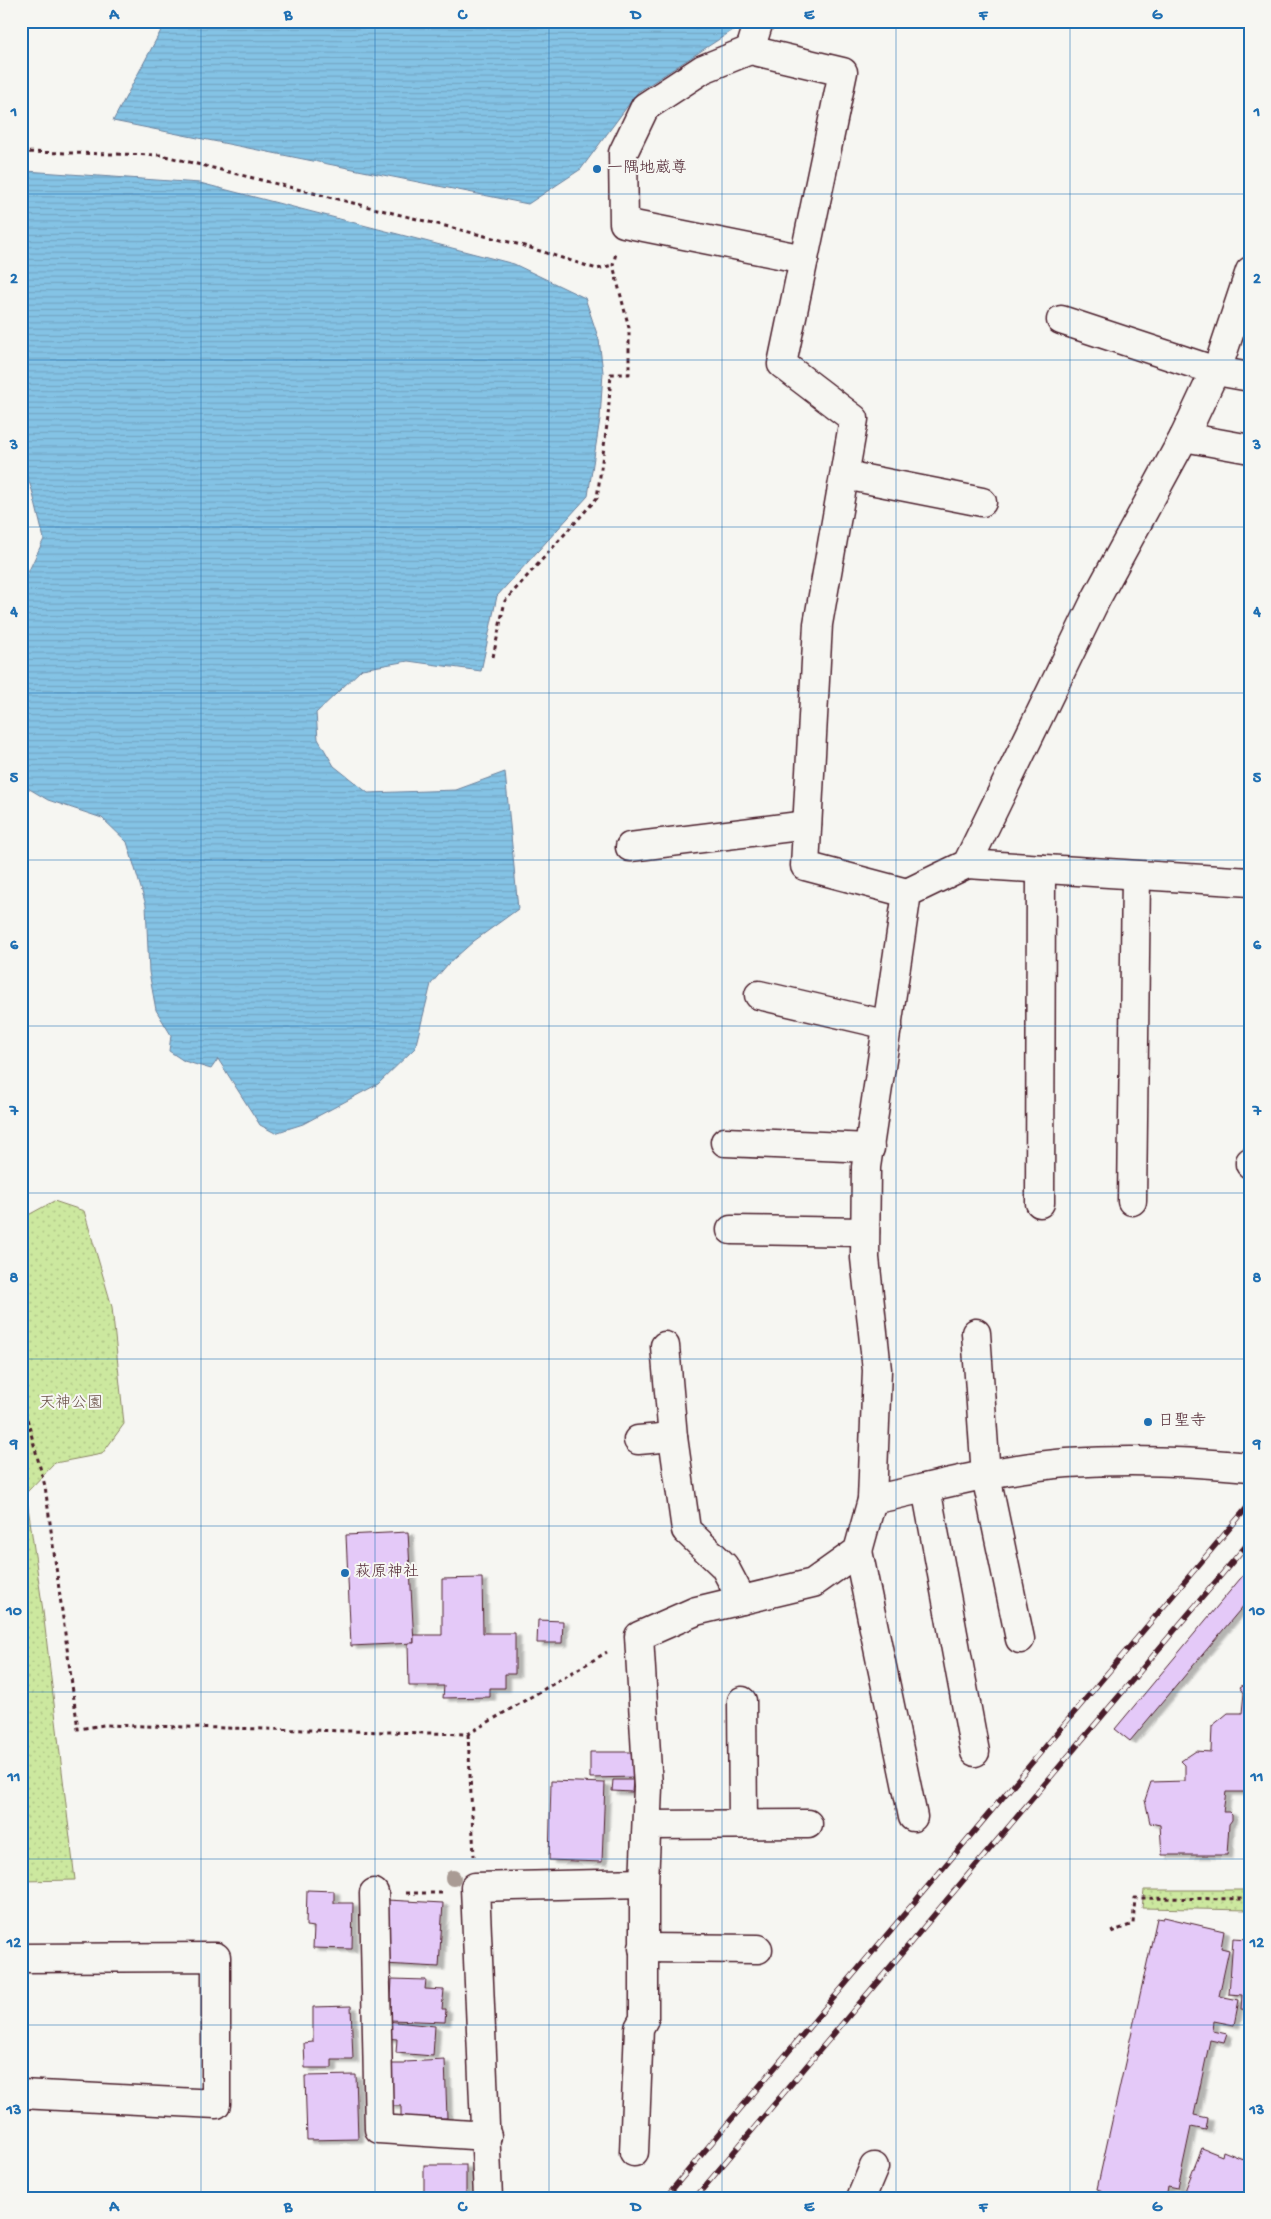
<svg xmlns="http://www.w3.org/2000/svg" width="1271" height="2219" viewBox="0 0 1271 2219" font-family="'Gochi Hand','Klee One',sans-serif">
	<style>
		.park { fill: url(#park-dots); stroke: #8b8465 }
		.water { fill: url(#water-rules); stroke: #6d819b }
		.building { fill: #e4c9f8; stroke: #4a1f2b; filter: url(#shadow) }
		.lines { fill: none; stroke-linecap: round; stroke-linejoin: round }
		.minor-casing { stroke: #4a1f2b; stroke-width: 31 }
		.path { stroke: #4a1f2b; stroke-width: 3; stroke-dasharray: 4 4; stroke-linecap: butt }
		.minor { stroke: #f6f6f2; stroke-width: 28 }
		.rail-casing { stroke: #4a1f2b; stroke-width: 5.5 }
		.rail { stroke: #f6f6f2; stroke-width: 4; stroke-dasharray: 11; stroke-linecap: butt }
		.tree { fill: #a99b94 }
		.grid { fill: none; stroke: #1f6fb2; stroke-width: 1; stroke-opacity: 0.55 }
		.poi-dot { fill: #1f6fb2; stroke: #f6f6f2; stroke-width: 2 }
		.labels { text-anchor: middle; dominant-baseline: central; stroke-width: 4; stroke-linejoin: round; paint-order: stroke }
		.poi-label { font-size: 16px; fill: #4a1f2b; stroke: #f6f6f2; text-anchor: start }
		.park-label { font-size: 16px; fill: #6a5148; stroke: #f6f6f2 }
		.neatline { fill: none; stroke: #1f6fb2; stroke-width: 2 }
		.grid-label { font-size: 16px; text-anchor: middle; font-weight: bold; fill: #1f6fb2 }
	</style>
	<defs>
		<pattern id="park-dots" width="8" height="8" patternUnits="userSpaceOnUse" patternTransform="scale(1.25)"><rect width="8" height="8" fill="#cce89f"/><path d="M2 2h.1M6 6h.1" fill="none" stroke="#b1c789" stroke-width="1.8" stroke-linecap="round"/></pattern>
		<pattern id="water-rules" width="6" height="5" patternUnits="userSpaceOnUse" patternTransform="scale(1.25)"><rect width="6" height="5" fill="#84c3e5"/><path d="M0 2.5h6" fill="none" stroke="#74a7c5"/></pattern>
		<filter id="shadow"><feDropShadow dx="5.5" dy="3" stdDeviation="1" flood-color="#0004"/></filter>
	</defs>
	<rect width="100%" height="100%" fill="#f6f6f2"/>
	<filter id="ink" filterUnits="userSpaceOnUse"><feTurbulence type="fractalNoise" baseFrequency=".02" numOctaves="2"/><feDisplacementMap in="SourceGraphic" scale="10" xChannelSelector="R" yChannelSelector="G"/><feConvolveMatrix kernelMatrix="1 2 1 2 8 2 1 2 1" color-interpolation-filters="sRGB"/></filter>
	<g filter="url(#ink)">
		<!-- park -->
		<g class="park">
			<polygon points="54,1201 84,1211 112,1307 124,1424 102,1454 55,1463 26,1493 43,1611 75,1880 21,1881 21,1219"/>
			<polygon points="1144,1890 1250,1890 1250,1910 1142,1908"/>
		</g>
		<!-- water -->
		<g class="water">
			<polygon points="166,21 735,21 741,25 638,92 581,169 528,204 113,121"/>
			<polygon points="26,171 200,183 514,264 585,298 599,340 603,372 600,419 588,496 497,596 481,671 408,661 362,669 316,713 318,739 334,766 368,793 456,790 505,772 518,909 474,941 448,964 431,984 415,1048 378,1084 303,1124 275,1133 260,1125 218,1059 211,1069 184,1061 169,1051 171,1035 156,1010 149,972 146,905 127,842 102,818 48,800 21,784 21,587 44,539 32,490 21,460 21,172"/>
		</g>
		<!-- building -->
		<g class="building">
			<polygon points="408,1532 414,1643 351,1646 346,1535"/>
			<polygon points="1250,1567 1250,1598 1130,1741 1115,1729"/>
			<polygon points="482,1578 483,1633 515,1633 515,1674 505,1674 505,1688 490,1688 490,1697 443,1698 444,1686 409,1686 408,1643 414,1643 414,1635 442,1635 442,1579"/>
			<polygon points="538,1620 563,1621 562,1643 537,1643"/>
			<polygon points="1248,1682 1250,1682 1250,1788 1246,1788 1246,1792 1226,1792 1223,1812 1229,1812 1232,1815 1232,1820 1229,1824 1227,1855 1162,1855 1160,1825 1150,1823 1145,1800 1151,1782 1185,1781 1185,1765 1181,1761 1196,1751 1211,1752 1212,1726 1228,1713 1242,1713 1244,1693 1240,1687"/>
			<polygon points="590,1752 636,1752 636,1777 590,1778"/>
			<polygon points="613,1780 633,1780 632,1792 612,1791"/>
			<polygon points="551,1781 605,1783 602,1862 549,1860"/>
			<polygon points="307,1890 334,1891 334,1903 353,1903 352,1949 313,1948 314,1927 306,1926"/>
			<polygon points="387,1900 443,1903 439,1967 384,1964"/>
			<polygon points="1164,1917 1224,1931 1221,1948 1229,1950 1219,1996 1239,2000 1234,2025 1214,2021 1213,2031 1227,2034 1224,2043 1210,2040 1194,2115 1208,2118 1206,2130 1191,2127 1178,2188 1168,2186 1166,2198 1112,2198 1102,2196 1103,2191 1097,2189 1157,1918 1163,1919"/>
			<polygon points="1233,1938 1250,1939 1250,2010 1241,2009 1242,1995 1229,1994"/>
			<polygon points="392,1979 426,1980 425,1989 444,1990 442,2009 446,2009 445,2022 390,2020"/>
			<polygon points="351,2006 353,2060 332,2060 332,2068 305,2068 304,2043 313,2042 313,2007"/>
			<polygon points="386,2021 435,2026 433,2056 396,2053 397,2039 385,2038"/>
			<polygon points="445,2060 447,2118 401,2119 401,2106 389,2106 389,2064 405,2064 405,2062"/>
			<polygon points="356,2075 358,2139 307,2140 305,2076"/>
			<polygon points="1202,2148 1222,2156 1223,2151 1250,2162 1250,2198 1182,2198"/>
			<rect x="424" y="2165" width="42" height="33"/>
		</g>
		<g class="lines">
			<defs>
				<g id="minor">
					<polyline points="759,21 750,50 843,72 782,364 854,419 818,624 805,866 907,893"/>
					<polyline points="750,50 703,69 645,107 623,153 624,223 804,259"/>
					<polyline points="1061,320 1216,371 1250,377"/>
					<polyline points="1184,437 1250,449"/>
					<polyline points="845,475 982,502"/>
					<polyline points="630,847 807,825"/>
					<polyline points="967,864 1250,882"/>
					<polyline points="759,995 888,1025"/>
					<polyline points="725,1142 870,1148"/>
					<polyline points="1250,1164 1250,1162"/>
					<polyline points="1132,1201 1136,876"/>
					<polyline points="1040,1203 1041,869"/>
					<polyline points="731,1230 865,1232"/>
					<polyline points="976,1333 986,1476 1020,1639"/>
					<polyline points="665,1346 673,1437 686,1530 724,1566 742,1600"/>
					<polyline points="638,1440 673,1437"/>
					<polyline points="926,1488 975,1752"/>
					<path d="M872,1500C936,1486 1002,1468 1067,1463C1127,1459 1189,1461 1250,1467"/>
					<polyline points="858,1551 913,1817"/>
					<polyline points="742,1701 743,1824"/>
					<polyline points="647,1825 808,1824"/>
					<polyline points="374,1893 379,2129 487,2136"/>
					<polyline points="643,1948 758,1949"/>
					<polyline points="21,1958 216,1957 216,2104 21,2094"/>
					<polyline points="634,2152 639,2028 644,2019 644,1883 648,1787 639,1636 696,1611 813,1583 858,1551 872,1500 877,1370 865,1258 866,1167 907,893 967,864 1096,599 1184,437 1221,358 1250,271"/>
					<polyline points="488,2198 475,1887 644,1883"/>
					<polyline points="861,2198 874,2167"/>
				</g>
			</defs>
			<!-- minor casing -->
			<use href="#minor" class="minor-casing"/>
			<!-- path -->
			<g class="path">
				<polyline points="21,152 161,155 521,245 597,269 613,265"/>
				<polyline points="493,657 505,601 597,498 608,417 611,374 629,374 629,328 613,265 616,253"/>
				<polyline points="21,1396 45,1486 78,1729 104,1725 468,1734 607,1652"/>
				<polyline points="468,1734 474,1856"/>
				<polyline points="406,1893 444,1893"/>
				<polyline points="1111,1932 1133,1924 1135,1898 1250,1899"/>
			</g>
			<!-- minor -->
			<use href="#minor" class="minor"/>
			<defs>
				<g id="rail">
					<polyline points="665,2198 1250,1504"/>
					<polyline points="695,2198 1250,1541"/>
				</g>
			</defs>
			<!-- rail casing -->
			<use href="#rail" class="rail-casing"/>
			<!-- rail -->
			<use href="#rail" class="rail"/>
		</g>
		<!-- trees -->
		<circle class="tree" cx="453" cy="1878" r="8"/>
	</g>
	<!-- grid -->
	<path class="grid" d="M201,21V2198M375,21V2198M549,21V2198M722,21V2198M896,21V2198M1070,21V2198M21,194H1250M21,360H1250M21,527H1250M21,693H1250M21,860H1250M21,1026H1250M21,1193H1250M21,1359H1250M21,1526H1250M21,1692H1250M21,1859H1250M21,2025H1250"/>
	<!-- markers -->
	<g class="poi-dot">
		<circle cx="597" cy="169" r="5"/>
		<circle cx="1148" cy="1422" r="5"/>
		<circle cx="345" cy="1573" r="5"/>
	</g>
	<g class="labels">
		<!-- poi labels -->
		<g class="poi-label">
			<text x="607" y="169">一隅地蔵尊</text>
			<text x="1158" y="1422">日聖寺</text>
			<text x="355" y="1573">萩原神社</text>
		</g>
		<!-- park labels -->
		<g class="park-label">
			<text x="71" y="1404">天神公園</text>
		</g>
	</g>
	<!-- margin -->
	<rect width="1271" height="2219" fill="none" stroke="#f6f6f2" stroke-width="55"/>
	<rect x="28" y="28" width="1216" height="2164" class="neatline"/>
	<g class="grid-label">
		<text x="114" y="19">A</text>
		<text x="288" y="19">B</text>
		<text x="462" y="19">C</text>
		<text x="636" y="19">D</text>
		<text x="809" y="19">E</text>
		<text x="983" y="19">F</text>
		<text x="1157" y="19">G</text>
		<text x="14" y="116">1</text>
		<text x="1257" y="116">1</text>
		<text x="14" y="283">2</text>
		<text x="1257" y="283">2</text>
		<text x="14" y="449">3</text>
		<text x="1257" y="449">3</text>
		<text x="14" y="616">4</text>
		<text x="1257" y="616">4</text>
		<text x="14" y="782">5</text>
		<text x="1257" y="782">5</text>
		<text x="14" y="949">6</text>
		<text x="1257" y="949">6</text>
		<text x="14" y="1115">7</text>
		<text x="1257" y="1115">7</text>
		<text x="14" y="1282">8</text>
		<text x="1257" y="1282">8</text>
		<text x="14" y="1448">9</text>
		<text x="1257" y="1448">9</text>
		<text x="14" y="1615">10</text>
		<text x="1257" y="1615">10</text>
		<text x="14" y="1781">11</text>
		<text x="1257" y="1781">11</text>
		<text x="14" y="1947">12</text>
		<text x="1257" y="1947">12</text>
		<text x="14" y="2114">13</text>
		<text x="1257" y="2114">13</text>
		<text x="114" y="2211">A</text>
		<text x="288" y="2211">B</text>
		<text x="462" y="2211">C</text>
		<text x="636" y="2211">D</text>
		<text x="809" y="2211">E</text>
		<text x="983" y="2211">F</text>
		<text x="1157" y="2211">G</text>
	</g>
</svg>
